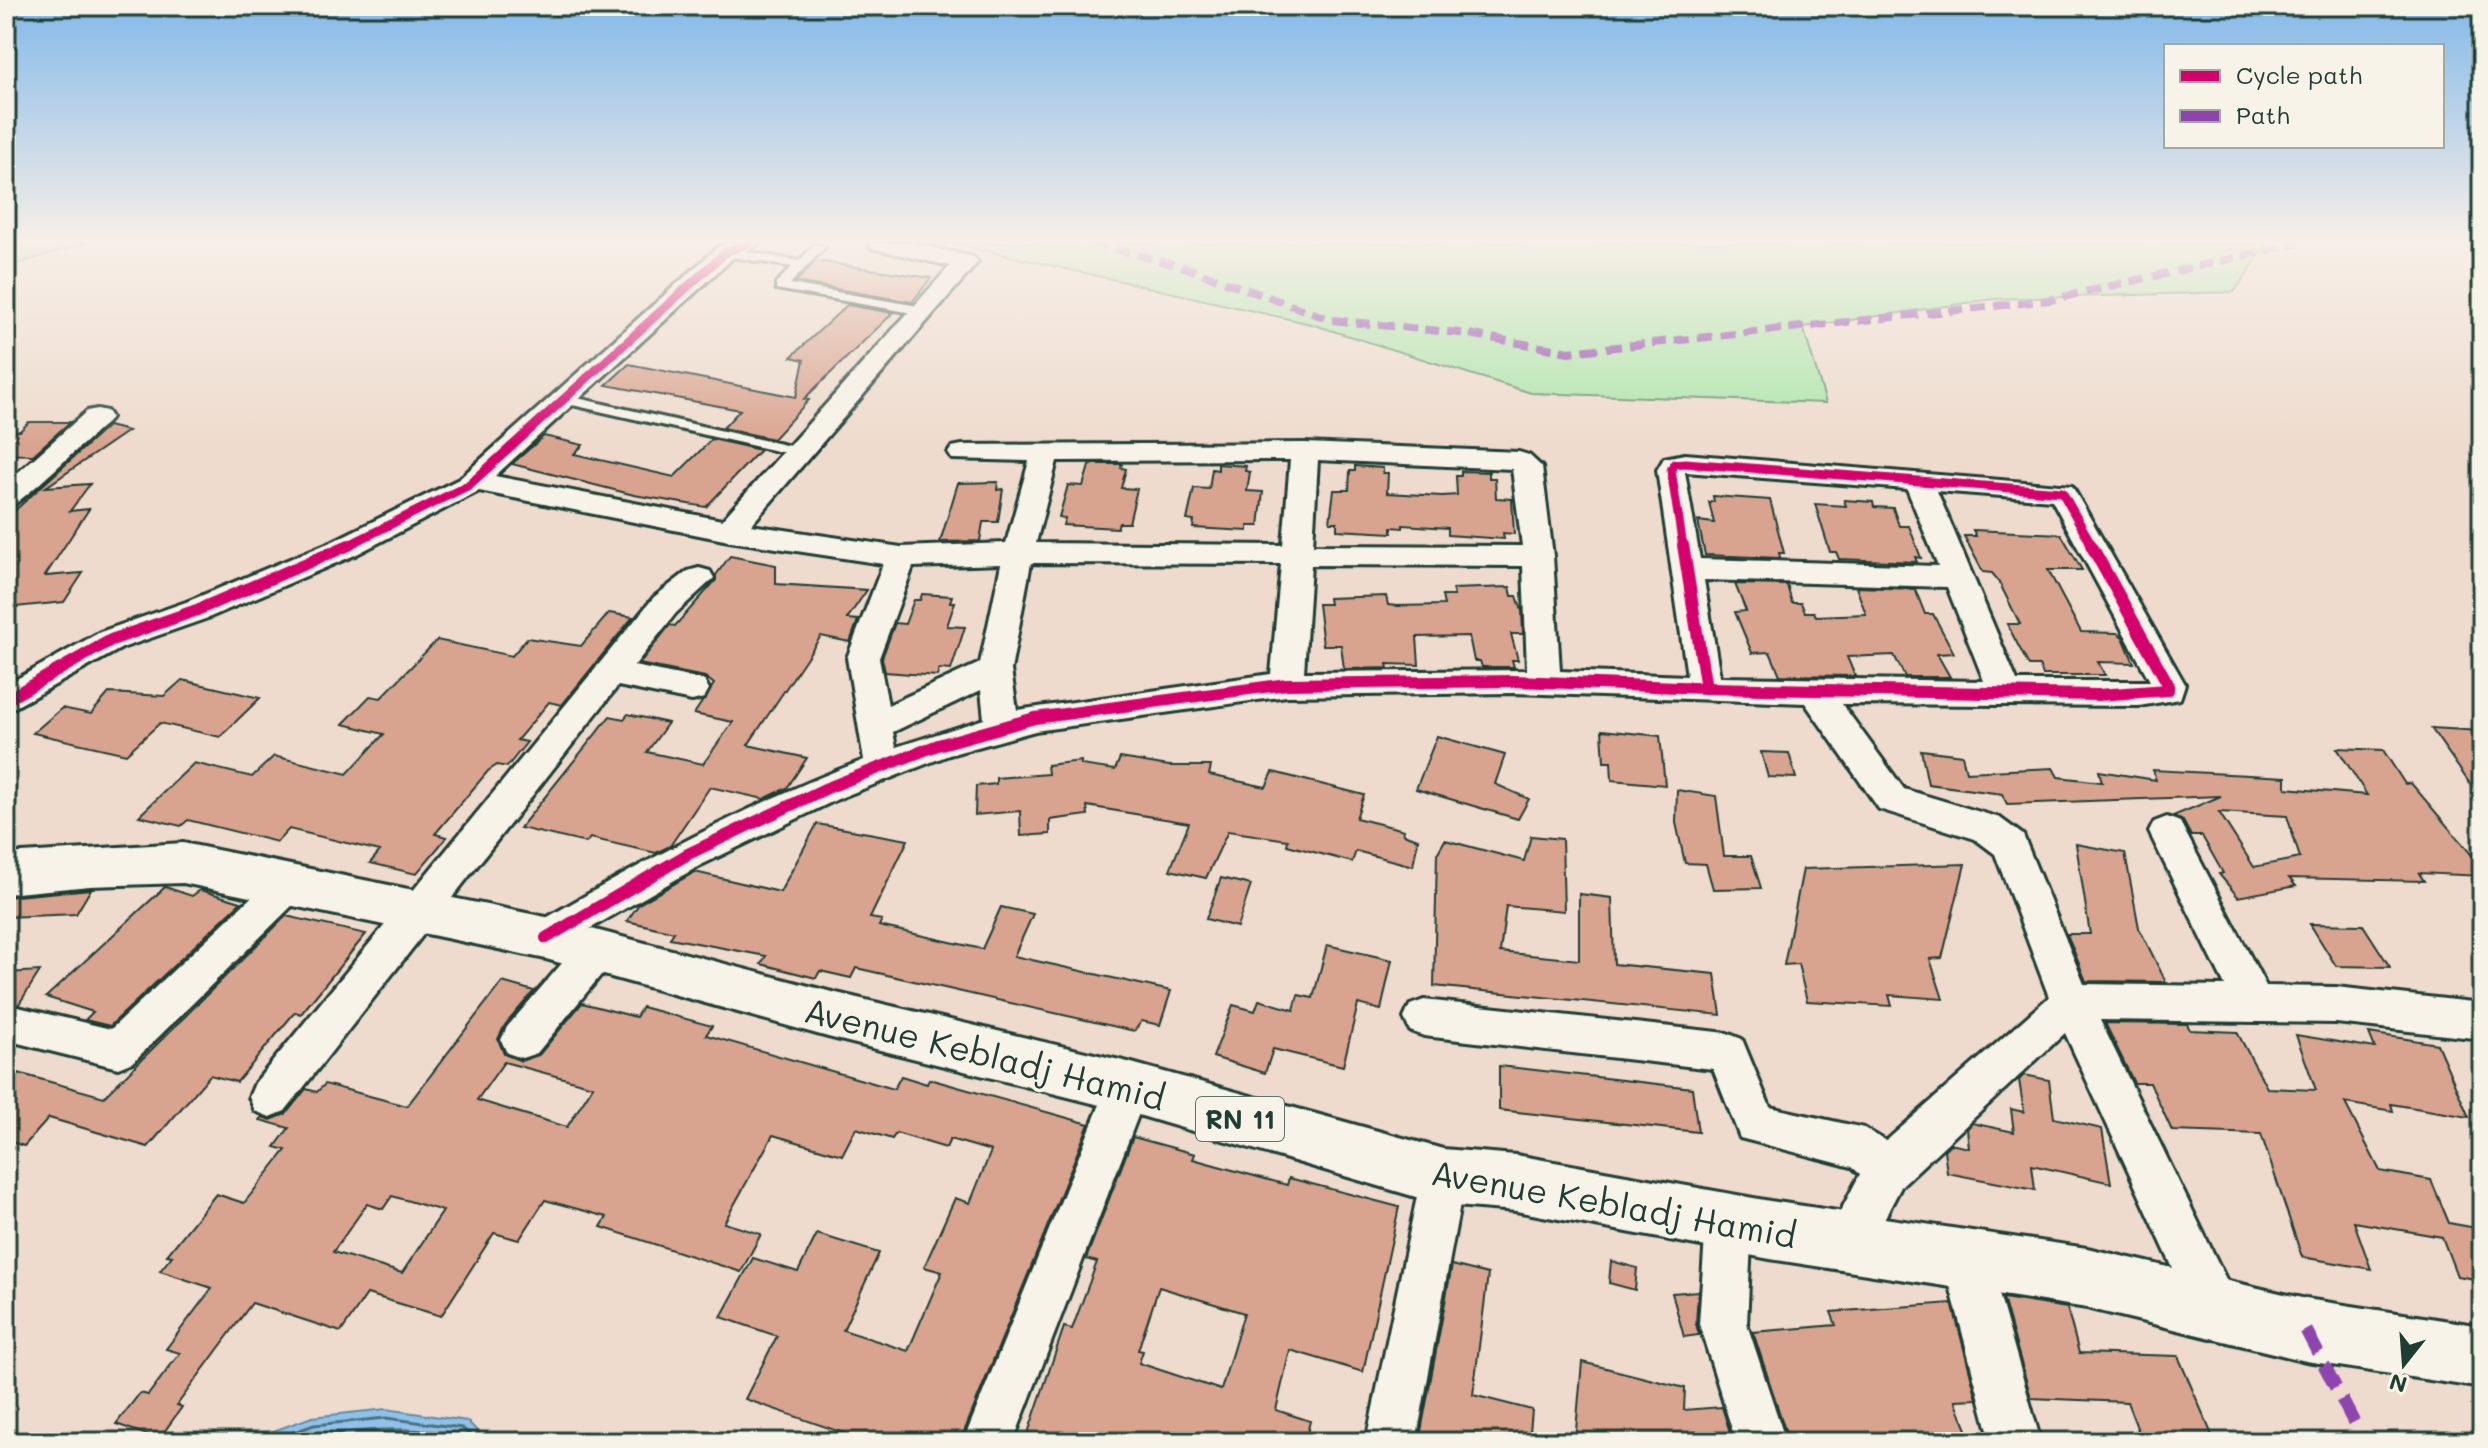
<svg xmlns="http://www.w3.org/2000/svg" width="2488" height="1448" viewBox="0 0 2488 1448" font-family="Mali,sans-serif">
	<style>
		.green { fill: #ade6ab; stroke: #669270; stroke-width: 2 }
		.water { fill: #8fc1eb; stroke: #628ca2; stroke-width: 2 }
		.lines { fill: none; stroke-linecap: round; stroke-linejoin: round }
		.shore { stroke: #4c727d; stroke-width: 3 }
		.building { fill: #d9a48f; stroke: #1f3d34; stroke-width: 2; fill-rule: evenodd }
		.lane-casing { stroke: #1f3d34; stroke-width: 6 }
		.street-casing { stroke: #1f3d34; stroke-width: 6 }
		.primary-casing { stroke: #1f3d34; stroke-width: 6 }
		.lane { fill: #f7f3e8; fill-rule: evenodd }
		.street { fill: #f7f3e8; fill-rule: evenodd }
		.primary { fill: #f7f3e8; fill-rule: evenodd }
		.quiet-far1 { stroke: #8e44ad; stroke-width: 8; stroke-dasharray: 15 8; stroke-linecap: butt }
		.quiet { stroke: #8e44ad; stroke-width: 13; stroke-dasharray: 26 13; stroke-linecap: butt }
		.cycleway-far1-casing { stroke: #f7f3e8; stroke-width: 13 }
		.cycleway-casing { stroke: #f7f3e8; stroke-width: 17 }
		.cycleway-far1 { stroke: #d6006c; stroke-width: 9 }
		.cycleway { stroke: #d6006c; stroke-width: 12 }
		.labels { text-anchor: middle; dominant-baseline: central; stroke-width: 7; stroke-linejoin: round; paint-order: stroke }
		.shield { fill: #f7f3e8; stroke: #60746a; stroke-width: 2 }
		.shield-label { font-size: 26px; font-weight: bold; fill: #1f3d34 }
		.near-street-label { font-size: 34px; fill: #1f3d34; stroke: #f7f3e8 }
	</style>
	<rect width="100%" height="100%" fill="#eedbcd"/>
	<filter id="ink" filterUnits="userSpaceOnUse"><feTurbulence type="fractalNoise" baseFrequency=".0125" numOctaves="2"/><feDisplacementMap in="SourceGraphic" scale="16" xChannelSelector="R" yChannelSelector="G"/><feConvolveMatrix kernelMatrix="1 2 1 2 8 2 1 2 1" color-interpolation-filters="sRGB"/></filter>
	<g filter="url(#ink)">
		<!-- green -->
		<g class="green">
			<polygon points="6,243 86,243 6,267"/>
			<polygon points="952,243 2268,243 2234,292 1994,299 1803,327 1826,403 1531,393 1311,324"/>
		</g>
		<!-- water -->
		<polygon class="water" points="386,1409 467,1421 489,1442 243,1442 312,1417"/>
		<g class="lines">
			<!-- shore -->
			<g class="shore">
				<polyline points="266,1442 314,1425 386,1418 462,1428 478,1442"/>
				<path d="M296,1442C332,1431 431,1421 463,1442"/>
			</g>
		</g>
		<!-- building -->
		<g class="building">
			<polygon points="816,261 931,278 912,302 796,282"/>
			<polygon points="847,305 893,313 804,399 809,400 773,439 723,428 740,410 606,385 629,364 796,397 804,360 791,357"/>
			<polygon points="29,422 70,422 33,455 6,454 6,431 20,431"/>
			<polygon points="108,426 128,431 46,487 90,484 70,511 89,509 45,576 83,573 64,602 6,608 6,514 12,513"/>
			<polygon points="544,436 583,445 574,454 674,477 712,439 760,450 706,507 634,495 512,464"/>
			<polygon points="1094,464 1122,464 1121,468 1126,469 1121,488 1137,489 1129,523 1119,523 1117,528 1063,525 1065,518 1059,517 1068,485 1083,486 1089,466"/>
			<polygon points="1218,464 1246,466 1245,471 1250,472 1247,491 1263,492 1259,526 1248,526 1248,531 1193,528 1194,521 1187,520 1194,488 1209,489 1212,469 1218,470"/>
			<polygon points="1355,466 1383,468 1383,473 1388,473 1387,493 1442,496 1457,495 1456,476 1461,476 1461,471 1489,472 1489,478 1495,478 1496,498 1512,499 1514,534 1503,533 1504,539 1448,535 1448,528 1403,525 1403,528 1392,527 1392,533 1337,530 1337,522 1330,522 1334,490 1349,490 1350,471 1355,471"/>
			<polygon points="998,482 997,490 1003,489 998,522 983,522 980,541 940,542 958,483"/>
			<polygon points="1713,496 1770,500 1784,553 1779,553 1780,558 1705,555 1698,521 1714,523 1709,502 1714,502"/>
			<polygon points="1844,500 1873,502 1874,507 1893,508 1899,526 1909,526 1921,558 1915,557 1917,562 1839,559 1836,552 1830,552 1815,504 1846,506"/>
			<polygon points="1973,530 2061,534 2082,570 2048,570 2081,632 2117,633 2123,637 2134,663 2098,662 2105,675 2043,675 2039,666 2029,666 2007,624 2020,624 1998,580 1992,573 1983,572 1964,536 1976,536"/>
			<polygon points="730,556 776,565 776,584 867,590 847,619 858,620 850,642 821,636 748,745 807,758 787,788 764,799 710,787 670,846 656,853 590,838 586,843 520,828 610,716 624,719 628,714 668,723 647,752 703,764 733,722 694,714 714,684 705,677 639,664 670,625 675,626 716,580 716,575"/>
			<polygon points="1735,584 1787,585 1792,603 1801,603 1805,612 1814,612 1816,616 1866,614 1856,587 1915,589 1925,614 1933,614 1954,653 1937,654 1950,677 1905,677 1894,655 1847,657 1855,676 1780,675 1770,652 1752,653 1735,612 1746,611"/>
			<polygon points="1510,587 1512,596 1517,596 1522,611 1523,634 1511,634 1518,660 1512,660 1514,667 1482,667 1480,661 1474,661 1469,636 1417,637 1419,665 1387,664 1388,668 1344,669 1341,645 1323,645 1318,604 1329,604 1328,598 1386,596 1388,605 1397,606 1444,605 1442,596 1454,596 1452,589"/>
			<polygon points="922,594 952,596 950,602 955,602 947,626 965,627 951,670 939,669 937,676 885,672 882,658 895,623 905,624 914,600 920,600"/>
			<polygon points="609,613 633,617 562,705 549,702 517,740 527,742 507,767 497,765 488,771 435,834 447,837 416,874 370,863 380,851 289,829 277,842 188,820 181,826 139,816 194,763 252,777 274,756 347,774 384,734 343,724 370,696 381,698 437,640 512,656 527,638 581,646"/>
			<polygon points="182,680 260,698 220,737 160,723 126,754 33,733 62,708 91,714 109,693 164,696"/>
			<polygon points="2431,728 2482,731 2482,801"/>
			<polygon points="1602,730 1660,736 1665,785 1612,780 1611,762 1604,762"/>
			<polygon points="1437,736 1505,755 1495,784 1529,799 1518,819 1416,789"/>
			<path d="M2337,748L2383,750L2405,784L2411,783L2482,867V876L2419,873L2424,881L2289,878L2296,886L2238,897L2219,874L2223,873L2202,836H2191L2183,821L2173,816L2221,796L2007,804L2002,794L1928,784L1921,750L1962,755L1966,772L2053,768L2058,777L2102,782L2099,771L2156,780L2153,770L2286,777V788L2367,795ZM2219,812L2287,816L2300,858L2254,867Z"/>
			<polygon points="1761,752 1789,753 1796,778 1768,777"/>
			<polygon points="1120,758 1169,766 1211,766 1209,775 1266,787 1273,772 1364,795 1356,818 1404,830 1403,834 1418,839 1413,866 1356,851 1352,862 1287,845 1288,840 1228,831 1206,878 1170,870 1189,823 1087,806 1088,815 1050,820 1050,834 1021,836 1020,811 975,815 976,786 996,784 996,778 1048,774 1047,765 1081,761 1081,765 1115,770"/>
			<polygon points="1677,790 1716,796 1724,856 1751,856 1761,888 1713,889 1706,864 1685,863 1676,823"/>
			<polygon points="817,824 908,840 870,918 882,920 879,926 982,949 1001,907 1033,914 1014,956 1171,991 1160,1025 1142,1021 1134,1031 856,968 851,978 820,971 816,978 761,964 766,956 670,938 674,932 627,921 639,904 695,872 780,892"/>
			<polygon points="1531,836 1562,839 1564,911 1506,906 1500,952 1579,960 1579,894 1612,898 1614,964 1715,974 1721,1015 1434,986 1437,854 1445,840 1524,861"/>
			<polygon points="2076,844 2125,853 2139,928 2166,982 2086,981 2067,934 2090,934"/>
			<polygon points="1965,864 1942,958 1930,959 1943,999 1889,995 1892,1006 1807,1001 1798,964 1784,965 1803,869"/>
			<polygon points="1221,878 1251,885 1237,927 1206,919"/>
			<polygon points="165,887 192,896 200,890 241,902 110,1026 85,1020 93,1012 46,997"/>
			<polygon points="91,889 76,914 6,917 6,897"/>
			<polygon points="286,916 366,934 301,1014 295,1012 237,1082 210,1075 148,1147 49,1118 24,1146 6,1140 6,1086 18,1073 104,1097"/>
			<polygon points="2310,924 2363,925 2390,967 2336,966"/>
			<polygon points="1327,945 1392,960 1381,1010 1358,1004 1343,1066 1273,1049 1265,1073 1213,1057 1233,1005 1255,1011 1259,1000 1294,1010 1298,995 1313,998"/>
			<polygon points="40,971 19,1004 6,1005 6,973"/>
			<path d="M502,982L534,991L505,1025L498,1039L504,1054L521,1061L539,1055L582,1003L636,1017L642,1007L712,1026L706,1035L894,1089L901,1076L927,1084L929,1079L1089,1124L960,1442H856L858,1438L745,1399L777,1336L721,1317L753,1258L798,1272L817,1234L879,1253L843,1330L908,1351L942,1272L924,1267L955,1198L970,1203L991,1151L950,1139L946,1148L896,1133L892,1139L856,1128L842,1155L773,1135L724,1223L761,1234L741,1272L601,1227L607,1217L545,1200L519,1240L494,1233L441,1316L367,1294L341,1332L252,1303L177,1405L182,1407L159,1439L116,1424L140,1393L148,1395L180,1353L166,1349L212,1288L160,1271L172,1256L167,1255L216,1194L244,1203L286,1150L275,1147L289,1128L260,1120L262,1117L271,1120L286,1114L306,1089L317,1092L325,1084L407,1106ZM504,1062L593,1086L567,1127L477,1100ZM392,1196L443,1211L402,1273L333,1252L367,1204L383,1209Z"/>
			<polygon points="2105,1023 2187,1024 2190,1030 2237,1032 2267,1088 2316,1090 2296,1035 2375,1048 2369,1033 2437,1044 2469,1117 2391,1104 2393,1111 2345,1103 2380,1171 2431,1180 2449,1223 2482,1229 2482,1280 2457,1276 2442,1237 2354,1222 2371,1269 2302,1257 2261,1134 2172,1131 2150,1083 2134,1083"/>
			<polygon points="1499,1066 1692,1088 1698,1132 1499,1110"/>
			<polygon points="2024,1075 2049,1080 2054,1118 2102,1129 2111,1183 2032,1165 2035,1190 1947,1173 1944,1150 1950,1144 1969,1148 1967,1129 1972,1123 2014,1132 2011,1109 2024,1112 2019,1080"/>
			<path d="M1133,1137L1195,1154L1193,1159L1287,1185L1289,1178L1399,1207L1363,1372L1290,1350L1276,1410L1310,1421L1305,1442H1025L1064,1327L1072,1329L1097,1262L1086,1259ZM1159,1287L1244,1313L1221,1390L1139,1363L1143,1351L1138,1350Z"/>
			<polygon points="1611,1261 1637,1268 1635,1290 1609,1283"/>
			<polygon points="1452,1265 1488,1274 1473,1395 1532,1410 1529,1442 1419,1442"/>
			<polygon points="1698,1291 1696,1324 1699,1335 1684,1337 1672,1293"/>
			<polygon points="2003,1298 2067,1308 2079,1353 2178,1356 2215,1442 2164,1442 2162,1438 2141,1438 2127,1402 2031,1398"/>
			<polygon points="1952,1303 1977,1399 1955,1400 1972,1442 1789,1442 1753,1332 1836,1325 1831,1312"/>
			<polygon points="1582,1362 1685,1388 1684,1410 1722,1407 1733,1442 1710,1442 1675,1433 1674,1442 1575,1442"/>
		</g>
		<g class="lines">
			<defs>
				<g id="lane">
					<polygon points="815,244 825,247 790,284 924,307 931,311 924,315 776,289 776,283 792,267 726,256 720,252 726,248 799,261"/>
					<polygon points="564,395 799,448 806,452 799,456 559,402 557,399"/>
				</g>
				<g id="street">
					<path d="M728,243H760L734,257L495,476L722,520L950,266L871,248L868,243H912L974,257L978,262L751,525L901,547L1006,543L1029,461L952,459L948,453L952,447L962,445L1305,443L1519,452L1529,455L1542,467L1553,556L1560,671L1687,676L1657,470L1664,458L1685,454L2072,486L2185,684L2180,699L2139,706L1842,704L1904,789L2000,818L2023,835L2084,984L2225,986L2149,832L2154,822L2167,817L2180,822L2266,986L2336,987L2482,1003V1039L2336,1023L2100,1020L2240,1308L2233,1325L2216,1332L2199,1325L2065,1033L1902,1185L1864,1257L1848,1264L1832,1257L1825,1241L1860,1174L1852,1167L1740,1138L1713,1069L1424,1036L1410,1031L1404,1018L1410,1005L1424,1000L1727,1033L1742,1039L1770,1107L1864,1128L1886,1141L2049,997L1995,854L1975,839L1879,809L1805,703L1513,693L1287,696L1035,731L949,755L840,798L701,865L546,954L532,950L527,938L532,926C640,864 747,804 864,760L847,658L883,564L729,541L479,491L355,555L208,618L122,648L6,712V685L100,632L186,602L333,541L459,479L718,247ZM1290,460L1283,545L1036,543L1057,461ZM1318,460L1512,469L1522,546L1313,545ZM1685,472L1907,489L1938,566L1700,559ZM1937,491L2052,500L2150,681H2017ZM1031,563L1281,564L1271,674L1017,710L1011,670ZM1001,564L980,663L888,705L879,658L913,567ZM1311,565L1523,566L1527,670L1304,672ZM1704,580L1947,587L1984,681L1720,677ZM981,690L984,719L896,747L893,732Z"/>
					<path d="M97,409L107,411L111,417L107,423C89,437 19,506 6,509V483L87,411Z"/>
					<polygon points="699,568 710,571 714,578 676,613 634,666 704,680 709,689 704,698 692,701 618,686 285,1111 270,1117 255,1111 249,1097 255,1083 654,597 688,571"/>
					<polygon points="290,869 303,873 309,884 303,895 133,1062 118,1068 18,1043 6,1044 6,1008 18,1007 111,1029 277,873"/>
					<polygon points="596,935 610,940 616,952 610,964 537,1053 522,1058 507,1053 501,1040 507,1027 582,940"/>
					<polygon points="1128,1068 1143,1073 1149,1087 1013,1442 963,1442 1107,1087 1113,1073"/>
					<polygon points="1443,1156 1459,1162 1465,1177 1416,1442 1366,1442 1421,1177 1427,1162"/>
					<polygon points="1729,1200 1745,1206 1752,1222 1747,1324 1786,1442 1736,1442 1699,1324 1706,1222 1713,1206"/>
					<polygon points="1966,1236 1982,1243 1989,1259 2041,1442 1991,1442 1943,1259 1950,1243"/>
				</g>
				<polygon id="primary" points="183,843 546,917 828,991 1128,1062 1443,1149 1516,1155 1770,1201 2087,1248 2306,1299 2482,1326 2482,1388 2306,1361 2087,1308 1770,1259 1516,1211 1443,1205 1128,1112 828,1037 546,959 183,883 90,886 6,894 6,854"/>
			</defs>
			<!-- lane casing -->
			<use href="#lane" class="lane-casing"/>
			<!-- street casing -->
			<use href="#street" class="street-casing"/>
			<!-- primary casing -->
			<use href="#primary" class="primary-casing"/>
			<!-- lane -->
			<use href="#lane" class="lane"/>
			<!-- street -->
			<use href="#street" class="street"/>
			<!-- primary -->
			<use href="#primary" class="primary"/>
			<!-- quiet-far1 -->
			<polyline class="quiet-far1" points="1092,243 1184,267 1332,320 1469,334 1569,352 2050,300 2299,243"/>
			<!-- quiet -->
			<polyline class="quiet" points="2306,1330 2364,1442"/>
			<defs>
				<g id="cycleway-far1">
					<polyline points="345,547 469,485 726,252 749,243"/>
					<polyline points="1683,547 1671,470 1674,464 1685,463 2062,492 2093,547"/>
				</g>
				<g id="cycleway">
					<polyline points="1683,545 1706,688"/>
					<polyline points="1706,688 2098,695 2168,690 2168,684 2091,545"/>
					<polyline points="6,700 111,640 197,610 349,545"/>
					<polyline points="546,938 688,854 827,788 938,745 1035,718 1287,684 1513,681 1706,688"/>
				</g>
			</defs>
			<!-- cycleway-far1 casing -->
			<use href="#cycleway-far1" class="cycleway-far1-casing"/>
			<!-- cycleway casing -->
			<use href="#cycleway" class="cycleway-casing"/>
			<!-- cycleway-far1 -->
			<use href="#cycleway-far1" class="cycleway-far1"/>
			<!-- cycleway -->
			<use href="#cycleway" class="cycleway"/>
		</g>
	</g>
	<!-- sky -->
	<linearGradient id="sky" x2="0" y2="1"><stop stop-color="#84b9e9"/><stop offset="0.54" stop-color="#f7efe8"/><stop offset="1" stop-color="#f7efe8" stop-opacity="0"/></linearGradient>
	<rect width="2488" height="446" fill="url(#sky)"/>
	<g class="labels">
		<!-- shield labels -->
		<rect class="shield" x="1196" y="1097" width="88" height="44" rx="6"/>
		<g class="shield-label">
			<text x="1240" y="1119">RN 11</text>
		</g>
		<!-- near-street labels -->
		<g class="near-street-label">
			<text transform="translate(985 1053) rotate(14)">Avenue Kebladj Hamid</text>
			<text transform="translate(1614 1203) rotate(10)">Avenue Kebladj Hamid</text>
		</g>
	</g>
	<!-- margin -->
	<rect width="2488" height="1448" fill="none" stroke="#f7f3e8" stroke-width="32"/>
	<rect x="16" y="16" width="2456" height="1416" fill="none" stroke="#1f3d34" stroke-width="3" filter="url(#ink)"/>
	<!-- legend -->
	<rect x="2164" y="44" width="280" height="104" fill="#f7f3e8" stroke="#a1aaa0" stroke-width="2"/>
	<rect x="2180" y="70" width="40" height="12" fill="#d6006c" stroke="#a1aaa0" stroke-width="2"/>
	<text x="2236" y="84" font-size="24" fill="#1f3d34">Cycle path</text>
	<rect x="2180" y="110" width="40" height="12" fill="#8e44ad" stroke="#a1aaa0" stroke-width="2"/>
	<text x="2236" y="124" font-size="24" fill="#1f3d34">Path</text>
	<!-- north arrow -->
	<g transform="translate(2404 1364) rotate(197)" stroke="#f7f3e8" stroke-width="6" paint-order="stroke">
	<path d="M0-6L14 30L0 20L-14 30Z" fill="#1f3d34"/>
	<text y="-12" font-size="22" font-weight="bold" text-anchor="middle" fill="#1f3d34">N</text>
	</g>
</svg>
